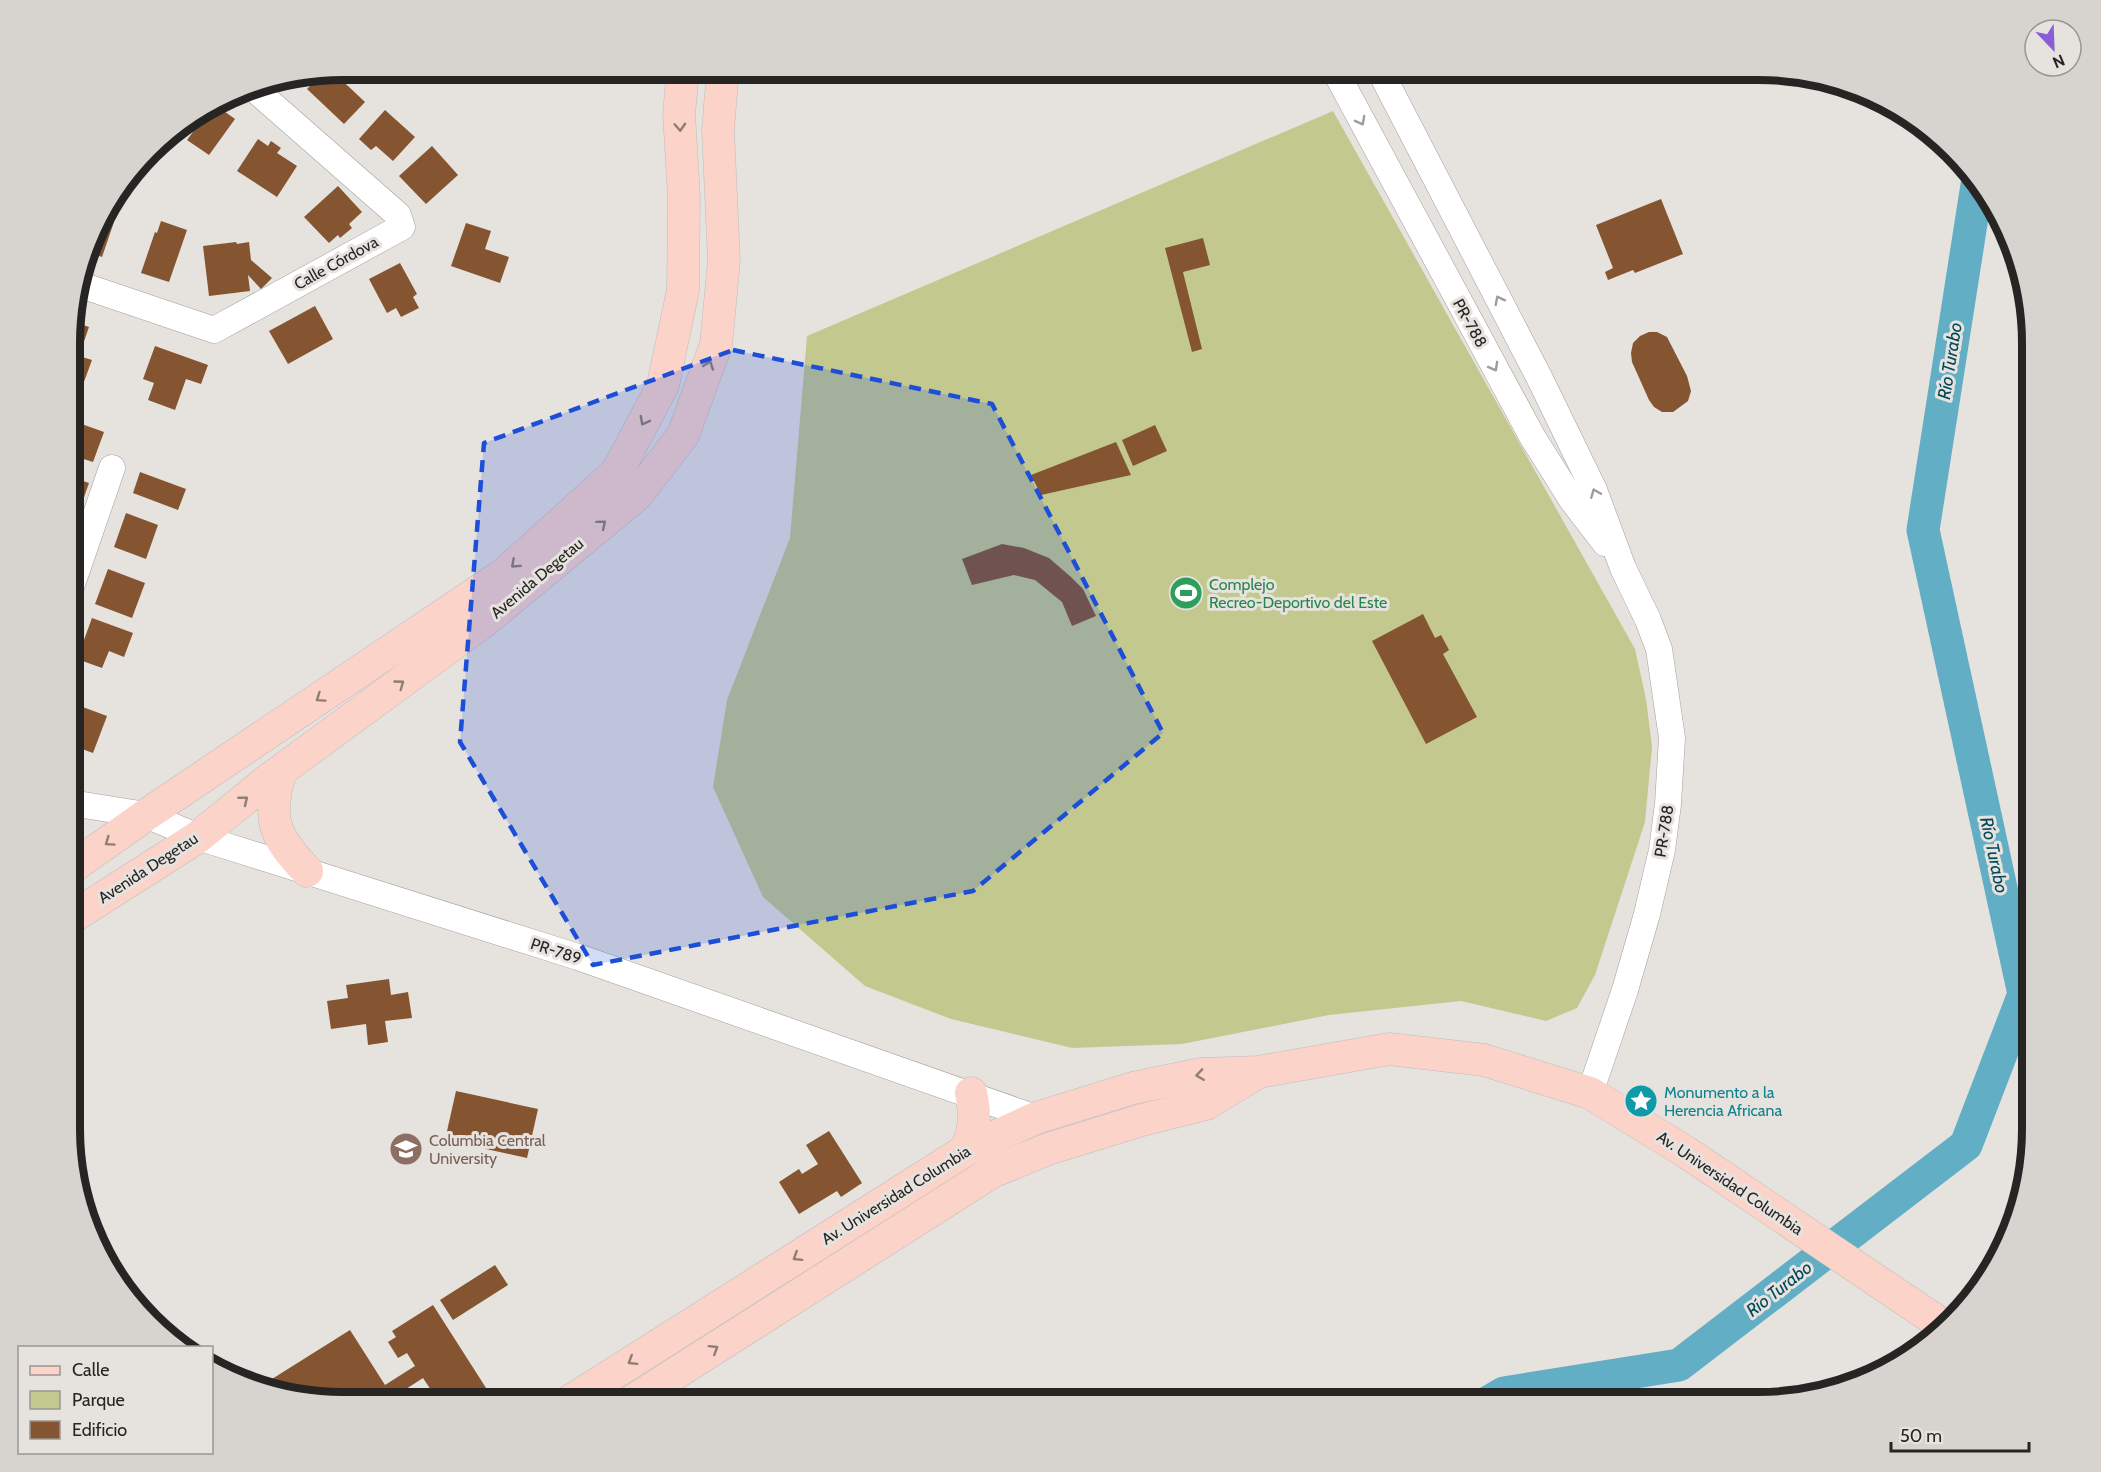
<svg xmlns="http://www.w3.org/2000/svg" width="2101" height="1472" viewBox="0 0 2101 1472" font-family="Cabin,sans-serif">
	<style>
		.green { fill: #c3c98e }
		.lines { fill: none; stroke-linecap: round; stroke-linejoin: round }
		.river { stroke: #61aec5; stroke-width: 33 }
		.building { fill: #855430 }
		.minor-casing { stroke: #a39f9c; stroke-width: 27 }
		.major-casing { stroke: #bebebd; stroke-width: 33 }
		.minor { stroke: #fff; stroke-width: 26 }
		.major { stroke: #fbd3c8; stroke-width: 32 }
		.oneway { stroke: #9e9d9c }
		.oneway2 { stroke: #917c76 }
		.marked { fill: #1d4ed8; fill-opacity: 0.2; stroke: #1d4ed8; stroke-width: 4.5; stroke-dasharray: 12 8; stroke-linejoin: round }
		.labels { text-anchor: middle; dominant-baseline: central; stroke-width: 6; stroke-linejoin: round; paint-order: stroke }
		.street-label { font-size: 16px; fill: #272524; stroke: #e6e2de }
		.leisure-label { font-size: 16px; fill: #27864d; stroke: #e6e2de; text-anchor: start }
		.culture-label { font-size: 16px; fill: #0d838f; stroke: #e6e2de; text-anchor: start }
		.education-label { font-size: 16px; fill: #785e54; stroke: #e6e2de; text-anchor: start }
		.water-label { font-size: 18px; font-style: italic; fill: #004859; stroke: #e6e2de }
		.rim { fill: none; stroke: #272524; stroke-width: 8 }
	</style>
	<rect width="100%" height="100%" fill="#e6e2de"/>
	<!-- green -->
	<polygon class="green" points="1333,111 1635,649 1646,699 1652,747 1645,822 1595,975 1577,1008 1546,1021 1461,1001 1329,1015 1182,1044 1072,1048 951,1019 865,986 763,897 713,787 727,700 790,538 807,336"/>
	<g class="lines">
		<!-- river -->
		<polyline class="river" points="1487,1403 1504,1393 1679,1365 1966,1145 2024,994 1923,530 1977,185"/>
	</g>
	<!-- building -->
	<g class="building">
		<polygon points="332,71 365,102 344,124 307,89 323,73"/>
		<polygon points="214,104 235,119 209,155 187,140 201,121 196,117 198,114"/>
		<polygon points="385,110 415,137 393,161 376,146 371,150 359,139"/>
		<polygon points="258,139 268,146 271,141 281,148 277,153 297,166 277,197 237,171"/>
		<polygon points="432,146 458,175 426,204 399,176"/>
		<polygon points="150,152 145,167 140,166"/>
		<polygon points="338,186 362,212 349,224 352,228 340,238 338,235 329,243 304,217"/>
		<polygon points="1661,199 1683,254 1635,273 1633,270 1608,280 1605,272 1613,268 1596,225"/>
		<polygon points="100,217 114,222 102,257 88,252"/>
		<polygon points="161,221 187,230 169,282 141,273 155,232 157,233"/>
		<polygon points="466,223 491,231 485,249 509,257 500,283 451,266"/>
		<polygon points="1203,238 1210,265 1183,272 1202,349 1192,352 1165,248"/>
		<polygon points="236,242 237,244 249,242 251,260 272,278 261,289 248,275 250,291 209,296 203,246"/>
		<polygon points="400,263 417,294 413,297 419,308 401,317 396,308 387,313 369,279"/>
		<polygon points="315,306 333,339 288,364 269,331"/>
		<polygon points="71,321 89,327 79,356 92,360 81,390 71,386"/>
		<polygon points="1649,332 1657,332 1667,337 1687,376 1691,391 1688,401 1673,412 1662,412 1654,407 1649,400 1632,362 1631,353 1633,343 1640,336"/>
		<polygon points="155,346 208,365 201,384 186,379 175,410 148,400 154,383 143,379"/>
		<polygon points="76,422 104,432 93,462 71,455 71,436"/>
		<polygon points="1155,425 1167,451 1133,466 1122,440"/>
		<polygon points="1116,442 1131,475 1041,495 1031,475"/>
		<polygon points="140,472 186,489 178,510 133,493"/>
		<polygon points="71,477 89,483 77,517 71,515"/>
		<polygon points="126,513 158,525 146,559 114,547"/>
		<polygon points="1002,544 1024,548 1049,558 1071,577 1083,589 1096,616 1072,626 1062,602 1035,580 1014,575 972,585 962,559"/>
		<polygon points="108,569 145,583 132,618 95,604"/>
		<polygon points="1423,614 1435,638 1441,635 1449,650 1443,654 1477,717 1426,744 1372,641"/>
		<polygon points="92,618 133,633 124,657 109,651 102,668 77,659"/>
		<polygon points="72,703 107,716 93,753 71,745"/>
		<polygon points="389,979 391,995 408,992 412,1018 385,1021 388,1042 368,1045 366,1024 331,1029 327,1001 348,998 346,985"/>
		<polygon points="456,1091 538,1109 527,1158 445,1140"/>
		<polygon points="829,1131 862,1183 841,1197 837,1191 799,1214 779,1182 799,1169 802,1174 818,1164 806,1145"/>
		<polygon points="495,1265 508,1285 453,1320 440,1300"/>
		<polygon points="433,1305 495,1402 439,1402 423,1378 392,1398 395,1402 354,1402 348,1393 334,1402 325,1402 268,1391 264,1384 350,1330 385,1385 415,1366 407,1353 398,1358 388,1342 396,1337 392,1331"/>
	</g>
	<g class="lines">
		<defs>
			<g id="minor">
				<polyline points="1334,69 1533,438 1572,500 1605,543"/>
				<polyline points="1379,69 1539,377 1594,490 1623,568 1648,620 1659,649 1672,738 1668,804 1662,850 1647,914 1625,990 1590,1093"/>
				<polyline points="78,284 214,330 402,227 398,215 252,87"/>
				<polyline points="71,587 112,468"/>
				<polyline points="71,803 146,815 198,837 578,957 1036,1118"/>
			</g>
			<g id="major">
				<path d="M281,771C266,818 274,837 307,871"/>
				<polyline points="71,868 146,815 504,574 617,472 663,385 683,290 684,197 679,114 683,69"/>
				<polyline points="71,918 198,837 268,780 482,623 637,495 683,435 716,345 724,261 718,130 723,69"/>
				<path d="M966,1150C975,1129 976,1115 971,1093"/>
				<polyline points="567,1403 966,1150 1036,1118 1133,1088 1201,1074 1258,1072 1389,1049 1484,1060 1590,1093 1686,1152 1941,1324"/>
				<polyline points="629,1403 992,1172 1048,1149 1142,1120 1206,1104 1257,1073"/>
			</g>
		</defs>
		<!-- minor casing -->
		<use href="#minor" class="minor-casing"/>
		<!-- major casing -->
		<use href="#major" class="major-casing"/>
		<!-- minor -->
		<use href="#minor" class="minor"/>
		<!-- major -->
		<use href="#major" class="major"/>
	</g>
	<!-- one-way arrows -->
	<defs><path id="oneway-chevron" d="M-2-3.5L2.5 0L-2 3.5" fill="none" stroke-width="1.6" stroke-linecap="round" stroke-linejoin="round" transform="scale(1.5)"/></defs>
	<g class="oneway">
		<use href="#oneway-chevron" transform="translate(1361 121) rotate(62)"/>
		<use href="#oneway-chevron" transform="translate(1499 300) rotate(-117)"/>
		<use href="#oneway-chevron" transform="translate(1494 367) rotate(61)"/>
		<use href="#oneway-chevron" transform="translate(1595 493) rotate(-112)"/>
	</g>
	<g class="oneway2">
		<use href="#oneway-chevron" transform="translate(680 127) rotate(87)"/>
		<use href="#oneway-chevron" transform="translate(709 365) rotate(-70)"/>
		<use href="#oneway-chevron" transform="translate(644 421) rotate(118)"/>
		<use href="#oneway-chevron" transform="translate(602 524) rotate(-40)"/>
		<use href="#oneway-chevron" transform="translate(515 564) rotate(138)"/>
		<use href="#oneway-chevron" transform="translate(400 684) rotate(-36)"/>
		<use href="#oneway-chevron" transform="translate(320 698) rotate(146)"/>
		<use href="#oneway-chevron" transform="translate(244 800) rotate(-39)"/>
		<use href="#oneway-chevron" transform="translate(109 842) rotate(145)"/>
		<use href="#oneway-chevron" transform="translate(1200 1075) rotate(172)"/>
		<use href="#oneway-chevron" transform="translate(797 1257) rotate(148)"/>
		<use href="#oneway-chevron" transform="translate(714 1349) rotate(-32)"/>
		<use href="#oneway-chevron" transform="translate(632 1361) rotate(148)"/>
	</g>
	<!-- marked area -->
	<path class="marked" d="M733,350L992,404L1163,733L973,891L593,965L460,742L484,443Z"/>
	<!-- icons -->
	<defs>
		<symbol id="stadium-disc" viewBox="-11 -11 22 22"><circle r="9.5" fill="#2e9e5b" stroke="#e6e2de"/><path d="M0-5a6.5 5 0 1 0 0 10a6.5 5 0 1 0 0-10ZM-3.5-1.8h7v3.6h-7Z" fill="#fff"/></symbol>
		<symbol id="sight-disc" viewBox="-11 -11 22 22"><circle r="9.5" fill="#0f9aa8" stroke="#e6e2de"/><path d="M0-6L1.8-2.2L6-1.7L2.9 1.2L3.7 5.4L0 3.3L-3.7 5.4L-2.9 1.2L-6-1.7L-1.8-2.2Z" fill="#fff"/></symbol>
		<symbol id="university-disc" viewBox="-11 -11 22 22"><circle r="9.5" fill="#8d6e63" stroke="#e6e2de"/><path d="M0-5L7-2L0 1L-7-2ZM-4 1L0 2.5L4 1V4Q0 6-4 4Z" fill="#fff"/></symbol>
	</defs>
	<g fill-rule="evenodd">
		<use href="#stadium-disc" x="1167" y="574" width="38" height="38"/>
		<use href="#sight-disc" x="1622" y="1082" width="38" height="38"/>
		<use href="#university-disc" x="387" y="1130" width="38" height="38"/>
	</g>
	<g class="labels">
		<!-- street labels -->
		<g class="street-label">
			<text transform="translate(336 263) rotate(-29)">Calle Córdova</text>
			<text transform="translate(1470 323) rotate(61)">PR-788</text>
			<text transform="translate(537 578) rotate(-40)">Avenida Degetau</text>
			<text transform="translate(1664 831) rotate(-81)">PR-788</text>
			<text transform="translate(148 868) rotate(-33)">Avenida Degetau</text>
			<text transform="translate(556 951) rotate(18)">PR-789</text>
			<text transform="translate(1730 1183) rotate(34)">Av. Universidad Columbia</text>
			<text transform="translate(896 1195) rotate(-32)">Av. Universidad Columbia</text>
		</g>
		<!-- leisure labels -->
		<g class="leisure-label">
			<text x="1209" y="584">Complejo<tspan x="1209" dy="18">Recreo-Deportivo del Este</tspan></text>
		</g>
		<!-- culture labels -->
		<g class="culture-label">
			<text x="1664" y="1092">Monumento a la<tspan x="1664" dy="18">Herencia Africana</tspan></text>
		</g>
		<!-- education labels -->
		<g class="education-label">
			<text x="429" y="1140">Columbia Central<tspan x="429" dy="18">University</tspan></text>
		</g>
		<!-- water labels -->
		<g class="water-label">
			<text transform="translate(1950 361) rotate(-81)">Río Turabo</text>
			<text transform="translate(1994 855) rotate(78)">Río Turabo</text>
			<text transform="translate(1779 1289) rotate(-38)">Río Turabo</text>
		</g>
	</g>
	<!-- crop -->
	<path d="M0 0H2101V1472H0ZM343 80H1759A263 263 0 0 1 2022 343V1129A263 263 0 0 1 1759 1392H343A263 263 0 0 1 80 1129V343A263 263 0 0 1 343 80Z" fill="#d7d3cf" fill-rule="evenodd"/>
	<path class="rim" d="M343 80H1759A263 263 0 0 1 2022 343V1129A263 263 0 0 1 1759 1392H343A263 263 0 0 1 80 1129V343A263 263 0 0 1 343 80Z"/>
	<!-- legend -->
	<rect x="18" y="1346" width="195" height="108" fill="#e6e2de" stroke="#9a9694" stroke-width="1.5"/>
	<rect x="30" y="1366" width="30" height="9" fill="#fbd3c8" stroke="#9a9694" stroke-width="1.5"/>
	<text x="72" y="1376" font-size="18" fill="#272524">Calle</text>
	<rect x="30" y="1391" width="30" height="18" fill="#c3c98e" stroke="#9a9694" stroke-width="1.5"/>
	<text x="72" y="1406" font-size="18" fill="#272524">Parque</text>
	<rect x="30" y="1421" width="30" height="18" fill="#855430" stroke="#9a9694" stroke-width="1.5"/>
	<text x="72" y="1436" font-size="18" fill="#272524">Edificio</text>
	<!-- north arrow -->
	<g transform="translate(2053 48) rotate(157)"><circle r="28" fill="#e6e2de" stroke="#9a9694" stroke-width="1.5"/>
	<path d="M0-4.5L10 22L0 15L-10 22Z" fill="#8a5cd6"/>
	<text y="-9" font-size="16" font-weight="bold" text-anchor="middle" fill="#272524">N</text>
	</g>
	<!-- scale -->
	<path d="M1891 1442v9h138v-9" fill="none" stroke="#272524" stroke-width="3"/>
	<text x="1900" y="1442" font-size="18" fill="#272524" stroke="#e6e2de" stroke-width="4.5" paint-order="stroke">50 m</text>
</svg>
